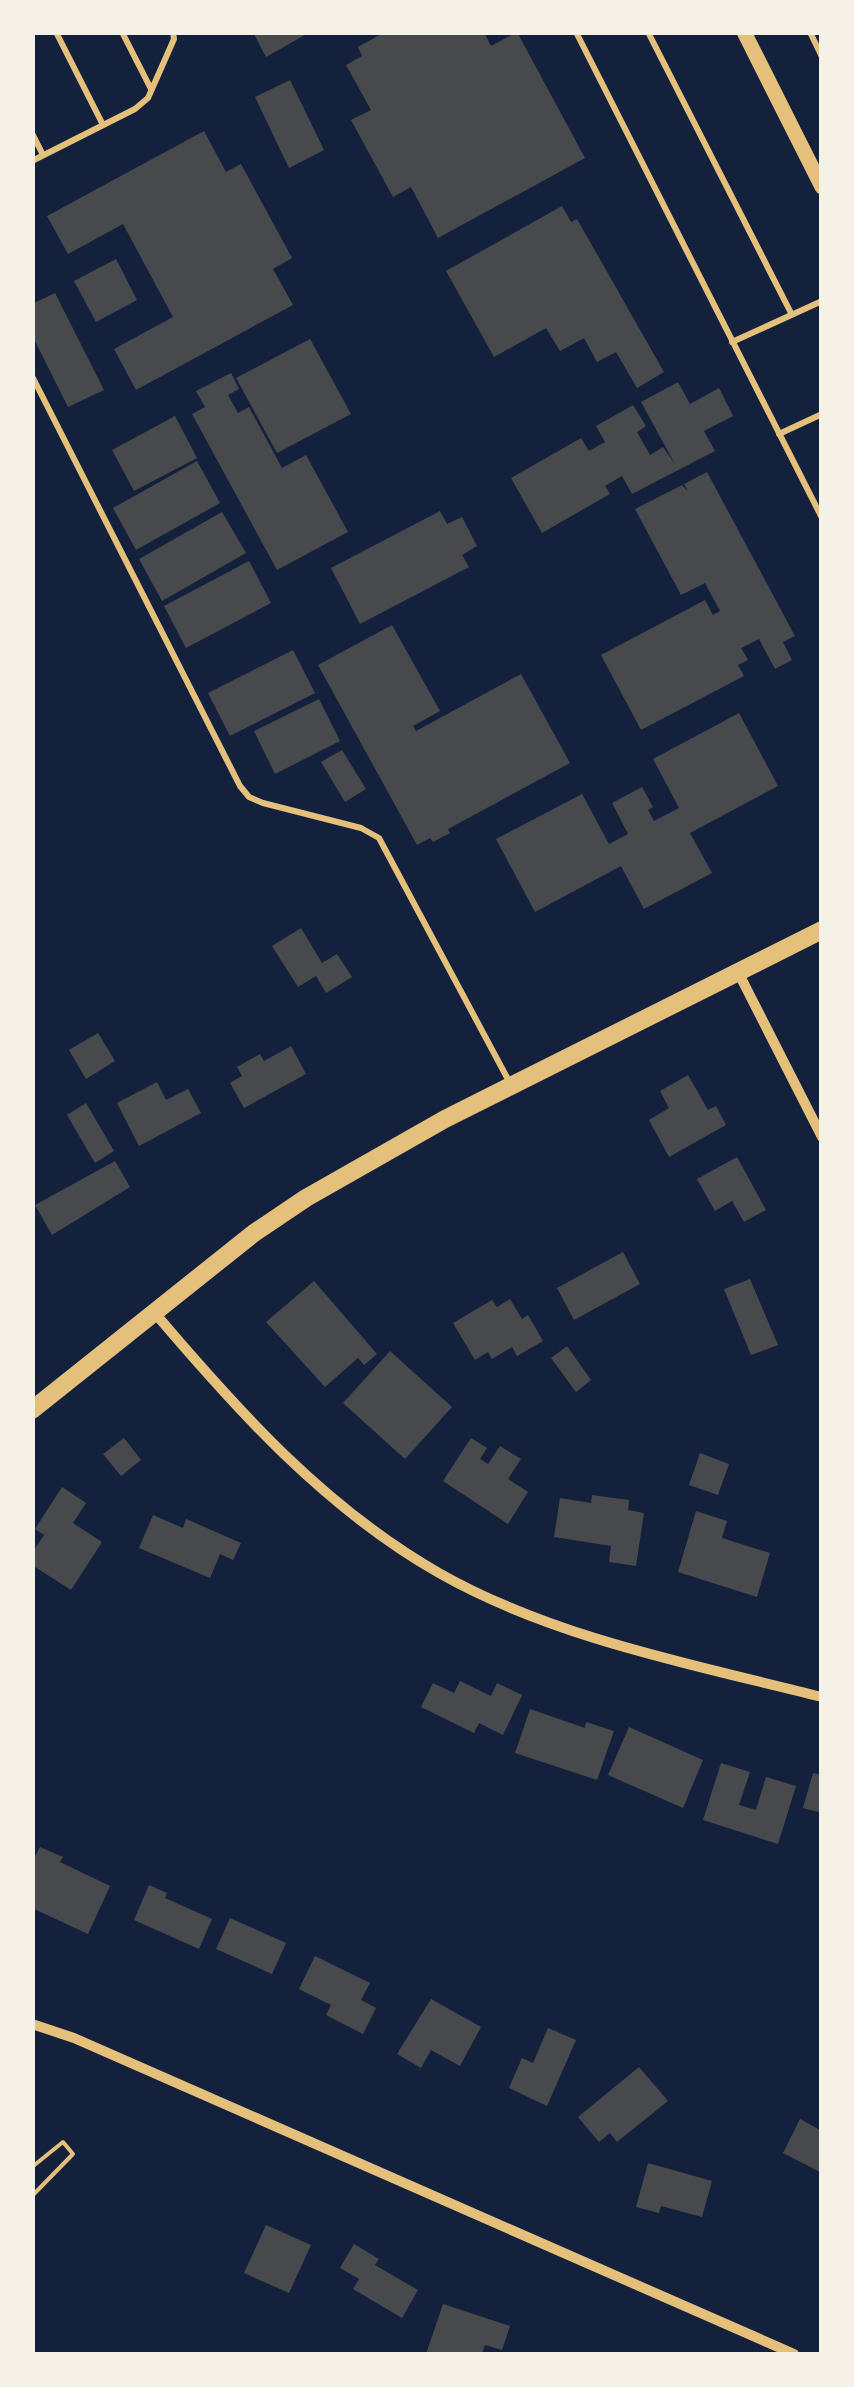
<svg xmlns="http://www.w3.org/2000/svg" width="854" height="2387" viewBox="0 0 854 2387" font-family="'Titillium Web',sans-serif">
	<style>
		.building { fill: #48494c }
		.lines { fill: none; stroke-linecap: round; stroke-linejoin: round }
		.path { stroke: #e5c07b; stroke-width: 4 }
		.service { stroke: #e5c07b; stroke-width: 6 }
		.minor { stroke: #e5c07b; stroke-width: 10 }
		.tertiary { stroke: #e5c07b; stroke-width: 15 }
		.secondary { stroke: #e5c07b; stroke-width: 18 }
	</style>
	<rect width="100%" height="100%" fill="#14213d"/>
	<!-- building -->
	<g class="building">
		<polygon points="253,32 310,32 266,57"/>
		<polygon points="385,32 484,32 491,46 517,32 585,158 438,238 411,187 393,197 351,120 371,110 346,65 362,56 358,47"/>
		<polygon points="290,80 324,150 289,168 255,97"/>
		<polygon points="204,131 226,172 241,164 292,258 273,269 293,305 136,390 114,349 173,317 123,224 68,254 47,216"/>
		<polygon points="562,206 571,222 577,219 664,372 637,388 616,352 597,362 584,338 560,351 546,328 494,357 446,271"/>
		<polygon points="116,259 137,300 96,322 74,281"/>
		<polygon points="55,293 104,390 68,407 32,335 32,304"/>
		<polygon points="310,339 351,414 277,453 236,378"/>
		<polygon points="231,373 239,389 228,395 238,413 249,407 282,468 306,455 348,532 277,570 192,414 205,407 196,391"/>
		<polygon points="678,382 690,404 719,388 733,416 704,431 715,451 632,494 622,476 605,486 610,494 542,533 511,478 581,438 589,451 605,442 596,426 633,405 646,426 637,432 650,455 663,447 675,464 641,402"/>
		<polygon points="175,416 197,458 134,491 112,450"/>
		<polygon points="197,461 220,503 136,550 113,508"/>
		<polygon points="707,472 795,636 783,642 792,660 775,669 759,639 741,648 748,660 738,665 744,676 641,730 601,655 705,600 713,615 720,611 705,583 681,595 635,509 682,485 688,491 684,484"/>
		<polygon points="440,511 447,524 462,517 477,546 462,555 469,567 360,624 331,568"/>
		<polygon points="222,512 246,553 162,601 139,559"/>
		<polygon points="249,561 271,603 186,648 164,606"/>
		<polygon points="392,625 440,711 413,726 416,731 521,674 570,763 448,829 450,833 433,842 430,838 417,845 318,665"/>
		<polygon points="293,650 315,693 230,736 208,693"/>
		<polygon points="319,699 340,741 275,774 254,731"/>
		<polygon points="739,713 778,786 690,833 712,873 644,909 621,866 535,912 496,839 582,794 609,844 628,834 612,803 642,787 653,807 648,810 654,821 679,808 653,759"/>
		<polygon points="342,750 366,789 345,802 321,762"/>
		<polygon points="301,928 322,963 337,954 352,977 326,993 316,976 298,987 272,946"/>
		<polygon points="98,1033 115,1061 86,1079 69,1050"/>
		<polygon points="291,1046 306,1074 244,1108 230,1083 242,1076 237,1067 260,1054 264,1061"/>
		<polygon points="688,1075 708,1110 716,1106 726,1125 669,1157 649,1120 669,1108 660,1091"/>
		<polygon points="157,1082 166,1100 188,1089 201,1113 139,1146 117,1103"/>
		<polygon points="86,1103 114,1151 95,1163 67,1115"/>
		<polygon points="737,1157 766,1210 744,1222 732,1201 715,1211 697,1179"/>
		<polygon points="115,1161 130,1187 52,1235 35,1205"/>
		<polygon points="623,1252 640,1284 574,1320 557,1288"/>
		<polygon points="750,1279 778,1345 751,1355 724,1289"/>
		<polygon points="314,1281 377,1354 364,1365 358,1358 325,1387 266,1322"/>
		<polygon points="510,1299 522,1319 528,1315 543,1341 517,1356 512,1347 492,1359 488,1352 475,1360 453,1323 492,1300 497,1307"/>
		<polygon points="567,1346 591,1380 576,1392 551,1358"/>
		<polygon points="390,1351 452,1407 405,1459 343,1403"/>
		<polygon points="124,1438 141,1460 121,1476 103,1454"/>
		<polygon points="471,1438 487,1448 480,1459 488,1464 500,1446 521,1459 508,1479 528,1492 508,1524 443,1481"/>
		<polygon points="700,1453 729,1464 718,1495 689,1485"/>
		<polygon points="62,1487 86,1503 73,1523 102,1542 71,1590 32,1565 32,1553 44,1535 35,1529"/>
		<polygon points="592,1495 629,1500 628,1510 644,1513 636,1566 609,1562 611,1546 554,1537 560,1498 591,1503"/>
		<polygon points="696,1511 727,1521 722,1538 770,1553 757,1597 678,1572"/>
		<polygon points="153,1515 183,1528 186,1519 241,1543 233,1560 220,1554 210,1578 139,1548"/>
		<polygon points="460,1681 491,1696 497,1683 522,1695 503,1735 479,1723 474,1733 421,1707 433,1683 454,1693"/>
		<polygon points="530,1709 585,1728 586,1722 614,1731 597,1780 515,1753"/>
		<polygon points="629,1727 703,1760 683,1808 608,1775"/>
		<polygon points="721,1763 750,1772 739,1805 756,1810 766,1777 796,1786 778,1844 703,1820"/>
		<polygon points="813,1773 822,1775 822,1813 803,1808"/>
		<polygon points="40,1847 63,1857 60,1862 110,1886 88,1934 32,1908 32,1862"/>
		<polygon points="149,1885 167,1893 165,1898 212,1919 199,1949 134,1920"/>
		<polygon points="230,1918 286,1943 272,1974 216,1949"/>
		<polygon points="315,1956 370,1983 361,2000 376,2008 363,2034 326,2015 331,2005 299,1989"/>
		<polygon points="431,1999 481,2027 460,2066 431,2050 421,2068 397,2054"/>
		<polygon points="548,2028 576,2040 547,2106 509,2088 522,2058 533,2063"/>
		<polygon points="639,2067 668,2101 617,2142 610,2133 599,2142 578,2117"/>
		<polygon points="800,2119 822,2131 822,2173 783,2153"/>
		<polygon points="648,2163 712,2181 702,2217 661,2206 659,2213 636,2207"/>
		<polygon points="266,2225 311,2245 289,2293 244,2273"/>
		<polygon points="354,2244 379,2259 375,2265 418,2290 402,2318 353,2289 359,2279 340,2268"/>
		<polygon points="443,2304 510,2326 502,2350 485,2345 482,2354 426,2354"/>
	</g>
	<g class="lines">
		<!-- path -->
		<polyline class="path" points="32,2167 63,2142 73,2154 32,2196"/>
		<!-- service -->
		<g class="service">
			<polyline points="56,32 103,125"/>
			<polyline points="122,32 151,89"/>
			<polyline points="576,32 822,518"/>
			<polyline points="648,32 791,313"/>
			<polyline points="810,32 822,57"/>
			<polyline points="32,133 43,155"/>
			<polyline points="32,161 135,109 148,98 174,39 173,32"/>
			<polyline points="732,342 822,301"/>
			<polyline points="32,376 240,786 249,797 263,803 361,828 379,838 511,1085"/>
			<polyline points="779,434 822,414"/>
		</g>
		<!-- minor -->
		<g class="minor">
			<polyline points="738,972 822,1137"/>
			<path d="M154,1312C238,1411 325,1508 439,1573C553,1638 695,1665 822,1697"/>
			<polyline points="32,2024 74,2038 794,2354"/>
		</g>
		<!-- tertiary -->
		<polyline class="tertiary" points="744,32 822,187"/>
		<!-- secondary -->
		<polyline class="secondary" points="32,1410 254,1233 306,1198 445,1119 822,930"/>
	</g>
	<!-- border -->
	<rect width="854" height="2387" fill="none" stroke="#f6f1e7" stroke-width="70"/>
</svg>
